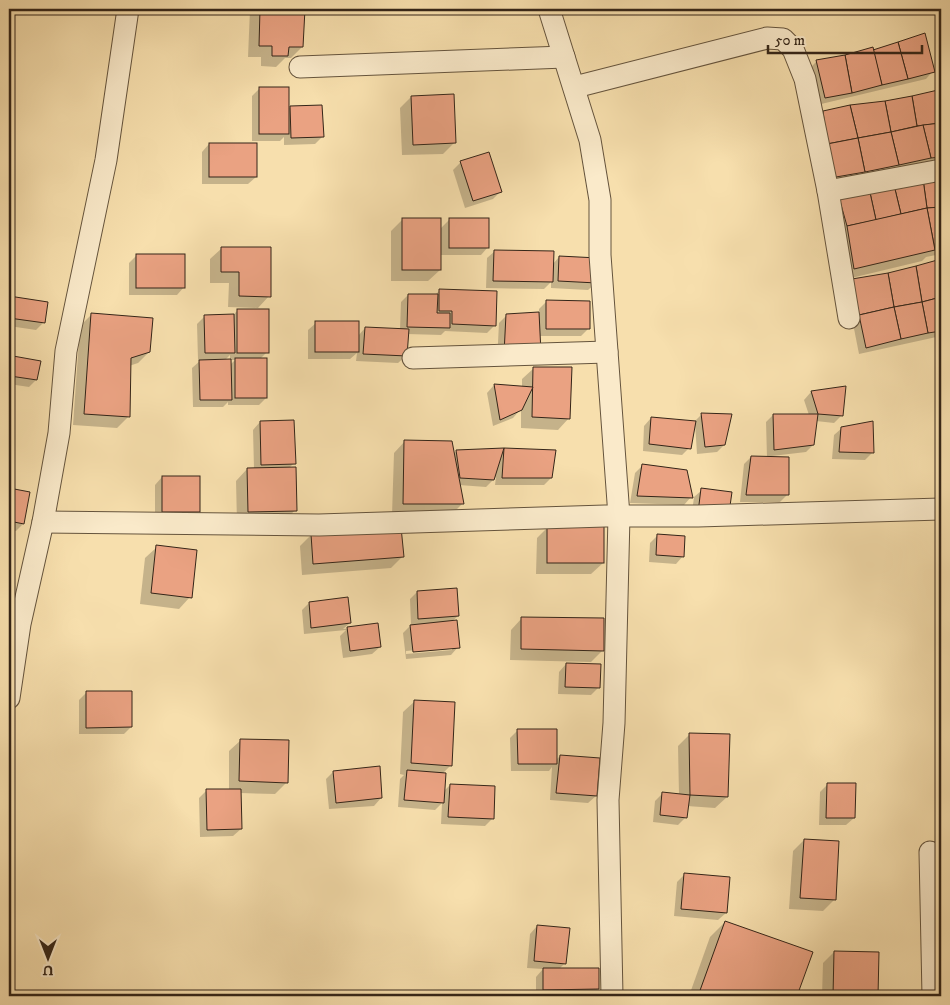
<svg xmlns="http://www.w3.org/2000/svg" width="950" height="1005" viewBox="0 0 950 1005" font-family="'IM FELL DW Pica',serif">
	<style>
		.shadow { fill: #0003; fill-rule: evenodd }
		.building { fill: #eaa282; stroke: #342518 }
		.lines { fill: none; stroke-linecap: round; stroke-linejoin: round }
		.minor-casing { stroke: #65543d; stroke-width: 23 }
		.minor { stroke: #faeaca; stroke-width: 21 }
	</style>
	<rect width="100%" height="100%" fill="#f7dfad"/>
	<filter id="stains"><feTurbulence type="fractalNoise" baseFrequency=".004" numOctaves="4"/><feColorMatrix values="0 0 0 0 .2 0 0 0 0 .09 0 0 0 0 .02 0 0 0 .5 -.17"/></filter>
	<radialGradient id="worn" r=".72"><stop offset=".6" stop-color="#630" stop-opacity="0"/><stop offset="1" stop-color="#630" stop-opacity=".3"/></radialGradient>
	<!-- shadow -->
	<g class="shadow">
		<polygon points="250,9 303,9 302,47 291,58 285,58 276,67 261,66 261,57 248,57"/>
		<polygon points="872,49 872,51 933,71 926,79 817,105 810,68 817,61"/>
		<polygon points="259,89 288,110 290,107 322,137 315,144 284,145 284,137 280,141 252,141 252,96"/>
		<polygon points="941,91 941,163 828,183 816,120 823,112"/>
		<polygon points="411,97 454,143 443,154 402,155 400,108"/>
		<polygon points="209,144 256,177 248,184 202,184 202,152"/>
		<polygon points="461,162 500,192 493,199 465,208 453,170"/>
		<polygon points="941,177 941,254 926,257 922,261 843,280 839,195"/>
		<polygon points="403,219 440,229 449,220 488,247 481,255 440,255 440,270 428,281 391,281 391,231"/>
		<polygon points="222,248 269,296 258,308 228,307 229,283 210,283 210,259"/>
		<polygon points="495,251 552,265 559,257 596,283 588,290 551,288 551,282 544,289 486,288 487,258"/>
		<polygon points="136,256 184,287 177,295 129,295 129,263"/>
		<polygon points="941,261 941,336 859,354 846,288"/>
		<polygon points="440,290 495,325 487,333 445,331 441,335 407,334 406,356 398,363 356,361 357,353 350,359 308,359 308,330 316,323 358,336 365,328 400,330 401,302 408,295 434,296"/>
		<polygon points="9,297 47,303 44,322 36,330 9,326"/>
		<polygon points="547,301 588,329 581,336 539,336 497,361 499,323 507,315 539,314 539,309"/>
		<path d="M238,310L267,352L260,359L266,398L259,405H228V402L223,407H193L192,368L201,360H198L197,324L205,316H232ZM230,355V360H235L230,365L225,360Z"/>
		<polygon points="91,315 149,352 138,363 129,366 128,417 117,428 73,425 80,326"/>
		<polygon points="14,357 36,380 29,387 9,384 9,362"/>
		<polygon points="534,368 569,418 558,430 521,428 521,409 513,418 493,426 487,393 494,385 522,387 522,379"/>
		<polygon points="844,387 841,416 834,423 816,421 813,445 806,452 772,456 788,494 780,502 740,502 744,464 751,457 767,458 766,422 773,415 809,415 804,400 811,392"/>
		<polygon points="702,414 724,445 717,452 697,454 695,423 689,448 682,455 643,451 644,426 651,418 694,422"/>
		<polygon points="260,422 294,463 289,468 295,510 284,522 237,523 236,481 247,469 254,469 253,430"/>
		<polygon points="842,428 872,453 865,460 832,459 834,435"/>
		<polygon points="405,441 453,454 456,451 555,451 551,478 544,485 495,485 496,477 486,487 459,485 462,504 451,515 392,515 394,453"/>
		<polygon points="642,466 691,497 684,505 630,503 635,473"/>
		<polygon points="162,477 198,512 191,519 155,519 155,485"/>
		<polygon points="9,489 29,493 23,524 16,531 9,530"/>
		<polygon points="702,490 730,493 691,520 694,497"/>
		<polygon points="548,527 603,563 591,574 536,574 537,538"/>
		<polygon points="311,535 402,557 391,568 302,575 300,546"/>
		<polygon points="657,536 683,556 676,564 649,562 650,543"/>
		<polygon points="157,547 190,597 179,609 140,604 145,558"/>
		<path d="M417,592L458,616L451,622L458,647L451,655L406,659L403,633L411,625L410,599ZM452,647V650L406,654V651Z"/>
		<polygon points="309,603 350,623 343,629 377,625 380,647 372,654 343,658 340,636 346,630 304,634 302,610"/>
		<polygon points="522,618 602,651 591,662 510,660 511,630"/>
		<polygon points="566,664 599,687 591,695 558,694 559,672"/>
		<polygon points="87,692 131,727 124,734 79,734 79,700"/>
		<polygon points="415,701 451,765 442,774 444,791 450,785 493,818 485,826 441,824 442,803 435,810 398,807 400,779 404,775 400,774 403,712"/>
		<polygon points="518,730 556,760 560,756 596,796 588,803 550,800 552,767 549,771 511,771 510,738"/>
		<polygon points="690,734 727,797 715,808 687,806 686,817 678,825 653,822 655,801 663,793 679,795 678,746"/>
		<polygon points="241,740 287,782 275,794 240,793 241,829 233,836 200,837 199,798 206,791 229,790 229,751"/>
		<polygon points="333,772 381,798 374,806 329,809 326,779"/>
		<polygon points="828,784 854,818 846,825 819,825 820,792"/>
		<polygon points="804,840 834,900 823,911 789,909 793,851"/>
		<polygon points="685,874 726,913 718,920 674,916 677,882"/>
		<polygon points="725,922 811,953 796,996 689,996 710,937"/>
		<polygon points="537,926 565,963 559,969 598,989 590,996 536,996 536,977 543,969 527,968 530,934"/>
		<polygon points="834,952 878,953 876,996 822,996 823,963"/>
	</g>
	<!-- building -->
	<g class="building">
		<polygon points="260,9 305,9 303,47 289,47 288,56 272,56 272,46 259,46"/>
		<polygon points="925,33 935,72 908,79 898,42"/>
		<polygon points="898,42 908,79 882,85 873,50"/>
		<polygon points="873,47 882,85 852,93 845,55"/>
		<polygon points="845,55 852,93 825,98 816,60"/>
		<rect x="259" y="87" width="30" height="47"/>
		<polygon points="938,90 941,123 917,126 912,96"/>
		<polygon points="454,94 456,143 413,145 411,96"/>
		<polygon points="912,96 917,126 891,132 885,101"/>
		<polygon points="885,101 891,132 858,138 850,105"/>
		<polygon points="322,105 324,137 291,138 290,106"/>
		<polygon points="850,105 858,138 827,144 823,111"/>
		<polygon points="941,123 941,157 931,158 923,125"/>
		<polygon points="923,125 931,158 899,165 891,132"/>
		<polygon points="891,132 899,165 865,172 858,138"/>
		<polygon points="858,138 865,172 836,177 827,144"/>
		<rect x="209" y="143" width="48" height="34"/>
		<polygon points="489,152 502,192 473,201 460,161"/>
		<polygon points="941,175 941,207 927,208 923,179"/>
		<polygon points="923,179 927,208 901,214 894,185"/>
		<polygon points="894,185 901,214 876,220 869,188"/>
		<polygon points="869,188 876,220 847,226 838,194"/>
		<polygon points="941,207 941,249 935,250 927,208"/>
		<polygon points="927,208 935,250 854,269 847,226"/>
		<rect x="402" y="218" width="39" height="52"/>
		<rect x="449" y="218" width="40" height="30"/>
		<polygon points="221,247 271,247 271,297 239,296 239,272 221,272"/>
		<polygon points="494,250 554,251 553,282 493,281"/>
		<rect x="136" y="254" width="49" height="34"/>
		<polygon points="559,256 598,258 597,283 558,281"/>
		<polygon points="941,259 941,297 922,302 916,266"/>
		<polygon points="916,266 922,302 894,307 888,273"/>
		<polygon points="888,273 894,307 859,315 852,279"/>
		<polygon points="439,289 497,291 496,326 452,324 452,311 439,311"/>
		<polygon points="408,294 438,294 437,313 450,313 450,328 407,327"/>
		<polygon points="9,296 48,302 45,323 9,318"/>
		<polygon points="941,297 941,331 928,333 922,302"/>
		<polygon points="546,300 590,301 590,329 546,329"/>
		<polygon points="922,302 928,333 901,339 894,307"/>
		<polygon points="894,307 901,339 866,348 859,315"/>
		<rect x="237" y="309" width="32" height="44"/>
		<polygon points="539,312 541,353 504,354 506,314"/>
		<polygon points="91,313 153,318 150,352 131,358 130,417 84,414"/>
		<polygon points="234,314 235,353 205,353 204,315"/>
		<rect x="315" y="321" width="44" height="31"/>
		<polygon points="365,327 409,329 407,356 363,354"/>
		<polygon points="13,356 41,361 37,380 10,376"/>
		<rect x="235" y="358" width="32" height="40"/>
		<polygon points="231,359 232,400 200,400 199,360"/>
		<polygon points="533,367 572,367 570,419 532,417"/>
		<polygon points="494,384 533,387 522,410 500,420"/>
		<polygon points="846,386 843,416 818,414 811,391"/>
		<polygon points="701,413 732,414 725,445 705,447"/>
		<polygon points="773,414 818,414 814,445 774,450"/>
		<polygon points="651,417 696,421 691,449 649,444"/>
		<polygon points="294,420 296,464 261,465 260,421"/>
		<polygon points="873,421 874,453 839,452 841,427"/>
		<polygon points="404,440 452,441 464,504 403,504"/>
		<polygon points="504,448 556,450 552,478 502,478"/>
		<polygon points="504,448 494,480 460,478 456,450"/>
		<polygon points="751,456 789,457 789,495 746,495"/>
		<polygon points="642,464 687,470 693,498 637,496"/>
		<polygon points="296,467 297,511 248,512 247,468"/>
		<rect x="162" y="476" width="38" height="36"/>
		<polygon points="9,488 30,492 24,524 9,521"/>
		<polygon points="701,488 732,492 729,513 698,513"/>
		<rect x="547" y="526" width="57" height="37"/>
		<polygon points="401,527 404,557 313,564 311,534"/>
		<polygon points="657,534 685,536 684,557 656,555"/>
		<polygon points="156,545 197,550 192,598 151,593"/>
		<polygon points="457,588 459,616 418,619 417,591"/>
		<polygon points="348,597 351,623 311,628 309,602"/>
		<polygon points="521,617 604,618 604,651 521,649"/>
		<polygon points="457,620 460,648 413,652 410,625"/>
		<polygon points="378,623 381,647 350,651 347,627"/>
		<polygon points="566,663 601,664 600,688 565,687"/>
		<polygon points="86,691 132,691 132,727 86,728"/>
		<polygon points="414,700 455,702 452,766 411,763"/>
		<polygon points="517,729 557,729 557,764 518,764"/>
		<polygon points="689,733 730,734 728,797 690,795"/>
		<polygon points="240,739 289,740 288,783 239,781"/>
		<polygon points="560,755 600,758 597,796 556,793"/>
		<polygon points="380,766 382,798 336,803 333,771"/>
		<polygon points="407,770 446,773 444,803 404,800"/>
		<polygon points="827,783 856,783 855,818 826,818"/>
		<polygon points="450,784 495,786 494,819 448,817"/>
		<polygon points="206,789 241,789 242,829 207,830"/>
		<polygon points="662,792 690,795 687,818 660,815"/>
		<polygon points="804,839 839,841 836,900 800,898"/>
		<polygon points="684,873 730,877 727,913 681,909"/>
		<polygon points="725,921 813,952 797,996 698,996"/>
		<polygon points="537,925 570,928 566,964 534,961"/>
		<polygon points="834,951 879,952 878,996 833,996"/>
		<polygon points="543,968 599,968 599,989 543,990"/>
	</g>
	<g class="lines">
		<defs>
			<g id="minor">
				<polyline points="549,9 590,140 600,200 600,255 619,516 614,723 608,800 612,996"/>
				<polyline points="300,67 564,57"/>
				<polyline points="575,87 767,38 783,39 793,49 805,79 828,191 849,318"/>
				<polyline points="828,191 941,170"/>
				<polyline points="413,358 607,352"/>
				<polyline points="43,522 319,525 605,516 698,516 941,509"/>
				<polyline points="9,698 20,624 43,522 59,433 66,351 106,160 128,9"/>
				<polyline points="930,852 933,996"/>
			</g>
		</defs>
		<!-- minor casing -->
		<use href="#minor" class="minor-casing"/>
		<!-- minor -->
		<use href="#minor" class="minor"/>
	</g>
	<!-- margin -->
	<rect width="950" height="1005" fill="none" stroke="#f7dfad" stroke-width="30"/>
	<rect x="10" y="10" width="930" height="985" fill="none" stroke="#342518" stroke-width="2.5"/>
	<rect x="15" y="15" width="920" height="975" fill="none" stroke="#342518"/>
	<!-- north arrow -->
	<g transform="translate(48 958) rotate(180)" stroke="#faeaca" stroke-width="4" paint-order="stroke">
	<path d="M0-4L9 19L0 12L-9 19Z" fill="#342518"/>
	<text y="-8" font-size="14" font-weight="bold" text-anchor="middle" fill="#342518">U</text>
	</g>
	<!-- scale -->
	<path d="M768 45v8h154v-8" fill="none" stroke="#342518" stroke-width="2.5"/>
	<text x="775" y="45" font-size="15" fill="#342518" stroke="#faeaca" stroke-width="4" paint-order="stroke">50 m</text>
	<rect width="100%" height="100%" filter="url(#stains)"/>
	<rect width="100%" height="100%" fill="url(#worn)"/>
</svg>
